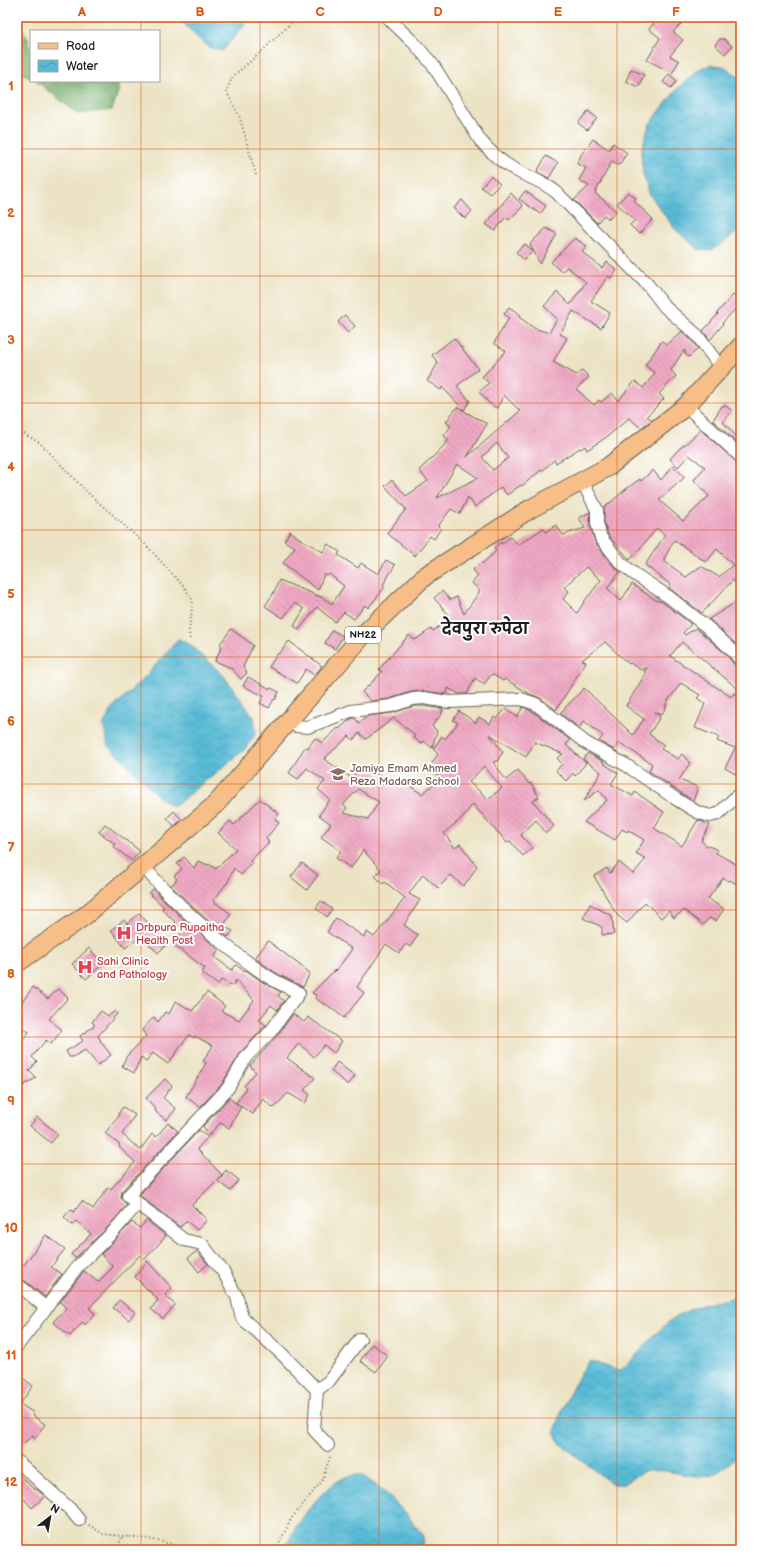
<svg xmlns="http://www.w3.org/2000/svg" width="758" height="1567" viewBox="0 0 758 1567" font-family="'Balsamiq Sans','Playpen Sans Deva',sans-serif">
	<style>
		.forest { fill: url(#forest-crowns); stroke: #486444 }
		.water { fill: url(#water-waves); stroke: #3a6b78 }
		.building { fill: url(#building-back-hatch); fill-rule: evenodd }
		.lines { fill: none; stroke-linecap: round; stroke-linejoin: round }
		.minor-casing { stroke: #656257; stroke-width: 14 }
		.primary-casing { stroke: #656257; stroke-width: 20 }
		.path { stroke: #656257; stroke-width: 2; stroke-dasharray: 1 3; stroke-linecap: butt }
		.minor { stroke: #fff; stroke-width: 12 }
		.primary { stroke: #f7be87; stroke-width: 18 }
		.grid { fill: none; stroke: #de560d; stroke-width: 1; stroke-opacity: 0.55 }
		.labels { text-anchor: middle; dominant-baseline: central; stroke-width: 4; stroke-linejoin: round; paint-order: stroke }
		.shield { fill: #fff; stroke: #606060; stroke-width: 1 }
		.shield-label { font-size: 10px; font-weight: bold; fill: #1c1c1c }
		.education-label { font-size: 11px; fill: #785e54; stroke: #fff; text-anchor: start }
		.health-label { font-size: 11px; fill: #be3a42; stroke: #fff; text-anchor: start }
		.district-label { font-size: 15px; font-weight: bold; fill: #1c1c1c; stroke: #fff }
		.neatline { fill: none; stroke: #de560d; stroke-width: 1.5 }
		.grid-label { font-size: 13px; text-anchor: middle; font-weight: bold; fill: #de560d }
	</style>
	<defs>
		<pattern id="forest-crowns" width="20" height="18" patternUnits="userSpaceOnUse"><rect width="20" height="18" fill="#74ac6b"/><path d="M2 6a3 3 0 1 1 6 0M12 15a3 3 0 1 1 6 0" fill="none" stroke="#5e8b57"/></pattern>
		<pattern id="water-waves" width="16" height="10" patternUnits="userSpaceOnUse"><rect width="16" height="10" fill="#57bad5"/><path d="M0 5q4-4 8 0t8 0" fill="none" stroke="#4b9fb6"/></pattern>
		<pattern id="building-back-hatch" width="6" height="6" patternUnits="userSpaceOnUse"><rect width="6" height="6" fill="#efa8c3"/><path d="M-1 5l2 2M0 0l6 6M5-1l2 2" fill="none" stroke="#cc90a7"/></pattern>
	</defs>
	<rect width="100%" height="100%" fill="#fff"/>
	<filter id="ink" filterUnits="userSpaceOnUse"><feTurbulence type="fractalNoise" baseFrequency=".025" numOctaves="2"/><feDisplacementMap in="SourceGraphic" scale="8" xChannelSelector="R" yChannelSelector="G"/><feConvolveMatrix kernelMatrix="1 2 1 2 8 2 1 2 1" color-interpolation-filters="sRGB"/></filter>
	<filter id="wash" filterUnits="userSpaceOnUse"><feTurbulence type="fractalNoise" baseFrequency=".012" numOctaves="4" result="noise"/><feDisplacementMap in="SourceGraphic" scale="16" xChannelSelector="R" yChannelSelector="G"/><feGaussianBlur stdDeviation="0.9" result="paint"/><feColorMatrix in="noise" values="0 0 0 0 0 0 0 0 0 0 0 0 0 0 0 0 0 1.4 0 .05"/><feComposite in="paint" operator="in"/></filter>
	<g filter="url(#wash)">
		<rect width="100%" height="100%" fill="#ece3c4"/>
		<!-- forest -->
		<g class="forest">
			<path d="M17,25C34,36 31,59 31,77L17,72Z"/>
			<polygon points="36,81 113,81 120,86 112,110 78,114"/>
		</g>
		<!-- water -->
		<g class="water">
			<path d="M178,17H252L222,51C204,49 190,29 178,17Z"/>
			<polygon points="710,65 723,66 741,78 741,229 727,240 710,251 698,249 675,229 650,195 643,174 641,152 649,125 678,88 699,69"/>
			<polygon points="178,639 189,644 223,675 254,717 256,733 243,751 173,807 159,797 108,745 103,725 113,708 147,675"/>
			<path d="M741,1297V1450L726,1467L712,1475L702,1477L659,1470H646L623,1484H612L560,1443C559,1441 556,1437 556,1435C553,1421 580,1371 590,1361C601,1364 611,1370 621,1370C639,1355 653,1334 671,1320C691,1306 718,1300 741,1297Z"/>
			<path d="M361,1475C388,1491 404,1512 424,1536L423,1547L422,1550H284C295,1525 321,1486 348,1476C352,1475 357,1475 361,1475Z"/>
		</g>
		<g id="blocks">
			<!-- building -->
			<g class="building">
				<polygon points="659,17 688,17 673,32 683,40 670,56 679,61 672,73 647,60 660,38 649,29"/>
				<polygon points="720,39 724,39 732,46 725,54 715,45"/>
				<polygon points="631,69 644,75 638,87 626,81"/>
				<polygon points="669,74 677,81 671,88 663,82"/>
				<polygon points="588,111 597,118 587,130 578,123"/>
				<polygon points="593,139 609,150 613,143 627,153 619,165 612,161 595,193 616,211 609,219 604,215 597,223 574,200 589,186 579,180 586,168 577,164 581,155"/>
				<polygon points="546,156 558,163 549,178 537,172"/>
				<polygon points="491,176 500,184 490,194 481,187"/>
				<polygon points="525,191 546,206 540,214 519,199"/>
				<polygon points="628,192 636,198 634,201 653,219 639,234 630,225 635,220 617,204"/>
				<polygon points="511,193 523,206 509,220 506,217 495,231 486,224"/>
				<polygon points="462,200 472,211 465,219 454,208"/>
				<polygon points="546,228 557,234 540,264 530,244"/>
				<path d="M575,238L587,246L582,252L602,268L607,262L617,270L611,278L608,276L591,301L610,313L601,328L573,311L560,334L567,338L553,362L577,375L582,370L589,377L576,389L594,405L599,400L601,402L612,393L618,401L635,381L643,388L655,373L645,365L662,341L667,345L682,331L691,340L698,349L689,357L684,353L686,352L684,350L671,370L676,376L659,394L664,399L647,416L652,420L641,428L629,418L608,436L587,450L585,446L581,449L580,448L556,463L554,460L542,471L541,470L522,486L521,485L507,495L501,487L475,507L468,497L460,514L451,509L438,526L441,528L434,539L430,536L415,556L387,533L406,509L385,486L392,480L406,496L428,481L419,470L431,459L449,440L444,436L451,426L446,422L457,407L487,424L467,457L520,411L504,395L497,408L489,403L479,392L489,383L482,377L506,351L494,343L509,318L504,314L509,307L521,315L519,317L534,328L549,333L557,319L544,306L557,292L570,305L586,282L567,267L561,272L551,262ZM497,443L508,458L493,470L482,457ZM457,464L478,478L437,498Z"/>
				<polygon points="525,244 533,251 524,260 516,252"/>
				<polygon points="733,295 741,303 722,323 723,324 710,340 703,331 718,314 717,313"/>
				<polygon points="345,315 355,326 348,333 338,322"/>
				<polygon points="454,338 478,369 457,386 470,401 464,410 442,387 441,390 427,381 438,363 432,355"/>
				<polygon points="722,406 726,406 732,411 723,422 740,440 737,443 713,420"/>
				<path d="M701,430L741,466V588L733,580L702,613L669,588L671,585L645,565L665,535L657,528L630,560L608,535L604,522V508L626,489L640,479L641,481L653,470L661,480L673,466L685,477L659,500L683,521L709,496L694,480L705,467L689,455L678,467L670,459L681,447H682ZM674,540L706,562L717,549L733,565L719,577L701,566L686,577L664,561L665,560L664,559Z"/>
				<path d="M590,512V525L595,542L614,567L620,572L607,588L621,601L632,584L657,601L658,600L660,602L661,601L691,624L683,633L685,635L696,628L727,655L735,666L741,668V684L737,688L682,642L670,656L731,697L734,693L741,698V777L725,768L735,748L717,741L719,737L695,728L705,704L697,698L700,695L681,683L665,705L667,706L661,715L654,712L660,717L649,734L664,745L661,749L678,759L682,754L690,763L679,780L698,787L693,801L649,771L652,764L620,743L614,750L599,741L603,736L584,721L579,728L560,713L584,688L633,735L644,719L626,706L646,673L644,672L647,667L641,670L630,663L629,664L605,642L582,660L586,662L556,710L540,698L530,694L505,679L503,681L492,674L484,684L475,678L467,694H459L448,688L447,694L423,691L411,692L389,699L371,701L362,692L382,672L379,669L409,635L415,640L431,629L433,631L449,619L447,615L448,614L434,598L442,591L450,600L457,597L464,614L480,591L472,583L478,576L473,570L481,562L482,564L496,551L494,548L501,542L502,544L510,537L518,545L544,528L546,532L556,525L563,535L585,528L579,518ZM586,567L601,580L589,596H588L577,613L563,599L569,591L564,587Z"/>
				<polygon points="290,531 299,538 323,552 328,544 340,552 338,555 358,568 361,563 378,574 386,560 395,565 383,585 385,587 368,608 365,605 354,619 344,612 335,622 317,607 299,630 294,626 304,609 295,603 283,618 265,606 273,594 279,580 323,598 332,604 344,586 329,574 327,576 324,574 318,590 283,563 295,547 284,541"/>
				<polygon points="741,599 741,649 709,619"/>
				<polygon points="231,629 253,645 243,667 247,673 241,679 231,668 215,661 222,646 220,644"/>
				<polygon points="332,630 343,636 335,649 325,643"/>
				<polygon points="289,641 322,666 314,675 306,669 297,683 269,667 278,653 279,654"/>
				<polygon points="248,677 270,689 271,688 279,692 275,700 274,699 269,708 260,703 264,696 243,686"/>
				<path d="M414,706H424L443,709L441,715L432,726L437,731L432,748L424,741L421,744L413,737L415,735L394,718L366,739L359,733L353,740L349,736L324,759L353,779L358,768L367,773L370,769L394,785L399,779L422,794L441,778L428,769L438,754L433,749L442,736L445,739L458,723L453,720L459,711L476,723L479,717L490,724L494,717L497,719L506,708L517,717L523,707L532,711L570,740L566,745L586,763L575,776L573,773L566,781L556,771L562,764L557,758L563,754L535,742L526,757L489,734L503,752L497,761L493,762L506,780L518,770L529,784L531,783L539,797L533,801L554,826L546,833L536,820L521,835L532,848L523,856L510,841L507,843L498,832L496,831L473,804L461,819L444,833L455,848L460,844L477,866L470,878L463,886L451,875L438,888L423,874L409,894L420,900L404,925L418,935L410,947L406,944L399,953L386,944L357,987L364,993L344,1018L326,1004L325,1005L315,998L317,996L312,993L335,970L336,971L352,949L327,932L336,918L364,937L367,932L374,937L405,898L385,882L383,884L375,876L381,870L363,850L351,868L336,858L341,851L321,837L331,824L319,815L330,800L318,789L325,781L307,768L298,779L289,773L305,747L308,748L315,738L322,743L338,728L339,729L349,720L353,718H355L359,723L368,716L392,713ZM484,766L502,788L488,799L469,782ZM358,789L379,802L368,819L343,813L347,808L343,805Z"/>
				<polygon points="588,753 604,762 603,763 618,773 611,784 633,796 635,792 664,812 654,828 682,846 698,820 710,825 701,841 706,845 718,850 716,853 741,867 741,887 730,880 729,881 723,878 708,899 724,909 716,921 709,918 703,925 684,910 674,918 669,911 661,918 645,902 627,923 617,915 594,876 607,868 610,873 619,862 633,874 646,859 636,853 644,840 628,830 627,832 622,829 615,840 584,822 607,800 599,790 584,801 601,772 583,759"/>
				<polygon points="260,799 279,814 275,819 279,823 266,838 269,842 250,861 252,863 241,875 234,868 227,884 226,884 213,901 231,914 223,926 233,931 228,937 205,918 171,886 177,879 174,876 182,869 177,864 184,857 194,868 198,861 208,865 209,864 216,869 236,849 218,833 230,821 234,825"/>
				<polygon points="174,811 182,820 174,826 167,818"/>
				<polygon points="105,824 140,851 132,861 113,846 115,844 99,832"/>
				<polygon points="302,863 318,875 307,890 291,877"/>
				<polygon points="153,889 180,916 219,950 214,957 232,970 236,965 245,972 246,970 264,983 281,992 278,996 284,1001 277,1010 271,1005 259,1020 266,1025 241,1052 222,1084 200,1107 186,1097 206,1063 203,1061 213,1046 195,1036 194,1038 189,1035 168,1064 153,1053 146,1061 141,1057 134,1073 122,1066 126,1057 146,1036 142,1030 154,1017 158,1022 165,1012 169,1014 176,1001 192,1011 207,992 225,1006 221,1011 239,1020 254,1000 236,980 233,986 221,980 218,985 202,973 205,968 174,945 183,930 162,909 164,907 149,893"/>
				<polygon points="321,901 332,909 327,917 316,908"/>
				<polygon points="590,904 612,916 614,934 602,935 602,927 583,918"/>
				<polygon points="139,913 167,944 158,953 141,936 125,948 111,930 124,920 127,924"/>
				<polygon points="268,941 310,973 303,987 276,973 255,958"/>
				<polygon points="89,948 103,964 86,979 72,964"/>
				<polygon points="33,987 48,999 58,989 68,998 49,1019 62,1030 51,1044 46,1040 32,1057 37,1062 29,1071 36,1078 17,1089 17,1047 29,1032 17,1024 17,1009"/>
				<polygon points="101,1011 108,1016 115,1011 117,1014 98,1036 101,1041 100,1041 111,1055 98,1065 85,1050 73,1057 69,1057 66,1051 83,1041 80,1036 95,1025 92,1022"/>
				<polygon points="293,1014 304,1022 308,1017 342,1041 334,1053 324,1045 314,1057 299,1043 287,1058 315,1078 304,1090 310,1095 305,1103 288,1093 274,1108 263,1099 253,1114 236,1103 246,1088 244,1086 256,1072 250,1066 277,1036"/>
				<polygon points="337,1062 355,1076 348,1085 331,1071"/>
				<polygon points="165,1079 172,1086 163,1098 176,1109 166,1120 155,1111 156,1109 146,1098"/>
				<polygon points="229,1098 241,1107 229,1128 220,1123 209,1135 203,1126"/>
				<polygon points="123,1107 135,1115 122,1134 140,1150 152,1134 156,1137 168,1123 178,1131 122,1191 121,1198 127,1205 108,1227 75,1258 71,1254 91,1234 76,1221 72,1225 64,1217 71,1209 74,1212 82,1201 93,1209 108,1187 111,1189 135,1162 119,1147 120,1145 105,1133 119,1116 118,1114"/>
				<polygon points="37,1117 58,1134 51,1143 30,1126"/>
				<polygon points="199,1130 208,1137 197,1149 222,1175 192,1205 207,1220 197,1230 187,1221 180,1227 139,1195"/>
				<polygon points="226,1170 239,1180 230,1191 218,1181"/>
				<polygon points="147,1220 166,1236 145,1259 140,1255 89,1308 95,1314 85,1325 83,1322 70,1336 53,1322 66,1308 60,1302 84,1271 98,1282 113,1267 101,1254 132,1222 140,1228"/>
				<polygon points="46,1235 65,1249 51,1267 62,1274 45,1297 25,1281 21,1280 17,1281 17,1259 24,1265"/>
				<polygon points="197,1251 208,1264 199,1272 188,1258"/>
				<polygon points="147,1261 172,1288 165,1295 175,1305 163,1319 151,1309 158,1300 135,1277"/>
				<polygon points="119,1300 135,1312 129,1320 113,1308"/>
				<polygon points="372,1344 388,1356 376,1372 360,1361"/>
				<polygon points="24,1379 33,1386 20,1404 34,1413 32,1415 45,1424 35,1439 33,1435 23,1444 17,1437 17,1388"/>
				<polygon points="17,1473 35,1490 36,1489 45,1496 32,1508 17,1491"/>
			</g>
		</g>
	</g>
	<g filter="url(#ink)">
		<use href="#blocks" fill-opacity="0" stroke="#656257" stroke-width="1"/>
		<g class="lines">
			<defs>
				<g id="minor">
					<path d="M387,17L414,43L433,65L480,140C490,152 501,162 514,169C529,178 541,180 556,192L648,285L665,307L697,335L721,368"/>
					<polyline points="686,406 741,457"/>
					<polyline points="582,481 597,510 597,523 601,538 620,562 633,573 669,597 707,627 732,650 741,661"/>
					<polyline points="288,721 296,726 308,727 351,711 391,706 413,699 424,698 448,702 521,699 536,704 586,743 626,765 676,799 697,812 710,816 718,814 741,792"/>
					<path d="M143,866C178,907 220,943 264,974C275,982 288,987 299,993L271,1031L246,1057L228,1088L128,1196L184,1240L202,1244L224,1273L237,1297L242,1318L282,1354L317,1390L314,1430L328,1445"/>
					<polyline points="17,1289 21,1287 46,1308"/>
					<polyline points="17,1346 77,1267 113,1232 138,1203"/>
					<polyline points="317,1390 329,1381 360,1339"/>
					<polyline points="17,1461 70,1509 79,1520"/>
				</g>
				<polyline id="primary" points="17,963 86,915 216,804 364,634 425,576 530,509 608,467 686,406 741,346"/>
			</defs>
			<!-- minor casing -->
			<use href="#minor" class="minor-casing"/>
			<!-- primary casing -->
			<use href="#primary" class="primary-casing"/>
			<!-- path -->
			<g class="path">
				<polyline points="256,175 239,115 226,91 233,76 260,53 297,17"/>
				<polyline points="17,430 40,443 87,492 146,545 185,588 193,601 189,631 190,640"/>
				<polyline points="89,1525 103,1534 149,1539 198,1550"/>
				<polyline points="117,1550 122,1536"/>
				<polyline points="276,1550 291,1519 322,1481 330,1457"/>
			</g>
			<!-- minor -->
			<use href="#minor" class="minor"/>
			<!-- primary -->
			<use href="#primary" class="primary"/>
		</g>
	</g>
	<!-- grid -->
	<path class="grid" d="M141,17V31M260,17V1550M379,17V1550M498,17V1550M617,17V1550M141,81V1550M17,149H741M17,276H741M17,403H741M17,530H741M17,657H741M17,784H741M17,910H741M17,1037H741M17,1164H741M17,1291H741M17,1418H741"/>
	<!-- icons -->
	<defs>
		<symbol id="school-bare" viewBox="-9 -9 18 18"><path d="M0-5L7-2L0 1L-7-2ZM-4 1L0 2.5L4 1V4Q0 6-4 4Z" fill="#8d6e63" stroke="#fff" stroke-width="2.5" paint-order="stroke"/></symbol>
		<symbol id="hospital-bare" viewBox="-9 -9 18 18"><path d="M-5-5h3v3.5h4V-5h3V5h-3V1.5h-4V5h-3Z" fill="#e0444e" stroke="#fff" stroke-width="2.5" paint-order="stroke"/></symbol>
	</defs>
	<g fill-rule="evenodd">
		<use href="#school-bare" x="327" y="763" width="22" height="22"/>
		<use href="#hospital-bare" x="113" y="922" width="22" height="22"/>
		<use href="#hospital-bare" x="74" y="956" width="22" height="22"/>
	</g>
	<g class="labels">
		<!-- shield labels -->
		<rect class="shield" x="345" y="627" width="36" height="16" rx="3"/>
		<g class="shield-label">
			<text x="363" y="635">NH22</text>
		</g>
		<!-- education labels -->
		<g class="education-label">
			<text x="350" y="768">Jamiya Emam Ahmed<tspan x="350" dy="13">Reza Madarsa School</tspan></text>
		</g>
		<!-- health labels -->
		<g class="health-label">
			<text x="136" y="927">Drbpura Rupaitha<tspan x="136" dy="13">Health Post</tspan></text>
			<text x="97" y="961">Sahi Clinic<tspan x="97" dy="13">and Pathology</tspan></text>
		</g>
		<!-- district labels -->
		<g class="district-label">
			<text x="485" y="629">देवपुरा रुपेठा</text>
		</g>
	</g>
	<!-- margin -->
	<rect width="758" height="1567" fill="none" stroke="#fff" stroke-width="44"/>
	<!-- legend -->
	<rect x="30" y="30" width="130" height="52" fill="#ffffff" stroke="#a4a4a4"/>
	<rect x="38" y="43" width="20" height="6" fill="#f7be87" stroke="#a4a4a4"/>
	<text x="66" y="50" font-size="12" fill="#1c1c1c">Road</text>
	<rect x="38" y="60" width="20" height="12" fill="url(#water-waves)" stroke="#a4a4a4"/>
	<text x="66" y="70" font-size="12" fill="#1c1c1c">Water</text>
	<!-- north arrow -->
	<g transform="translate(50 1517) rotate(31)" stroke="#ffffff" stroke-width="3" paint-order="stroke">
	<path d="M0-3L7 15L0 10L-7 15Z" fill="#1c1c1c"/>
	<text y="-6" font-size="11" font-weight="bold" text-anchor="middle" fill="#1c1c1c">N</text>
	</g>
	<rect x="22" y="22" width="714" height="1523" class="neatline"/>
	<g class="grid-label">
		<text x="82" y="16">A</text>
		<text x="200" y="16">B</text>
		<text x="320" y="16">C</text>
		<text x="438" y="16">D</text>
		<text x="558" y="16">E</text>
		<text x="676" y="16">F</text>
		<text x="11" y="90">1</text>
		<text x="11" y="217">2</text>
		<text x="11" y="344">3</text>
		<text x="11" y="471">4</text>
		<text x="11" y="598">5</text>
		<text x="11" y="725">6</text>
		<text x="11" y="852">7</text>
		<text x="11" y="978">8</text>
		<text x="11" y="1105">9</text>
		<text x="11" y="1232">10</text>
		<text x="11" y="1359">11</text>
		<text x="11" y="1486">12</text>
	</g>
</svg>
